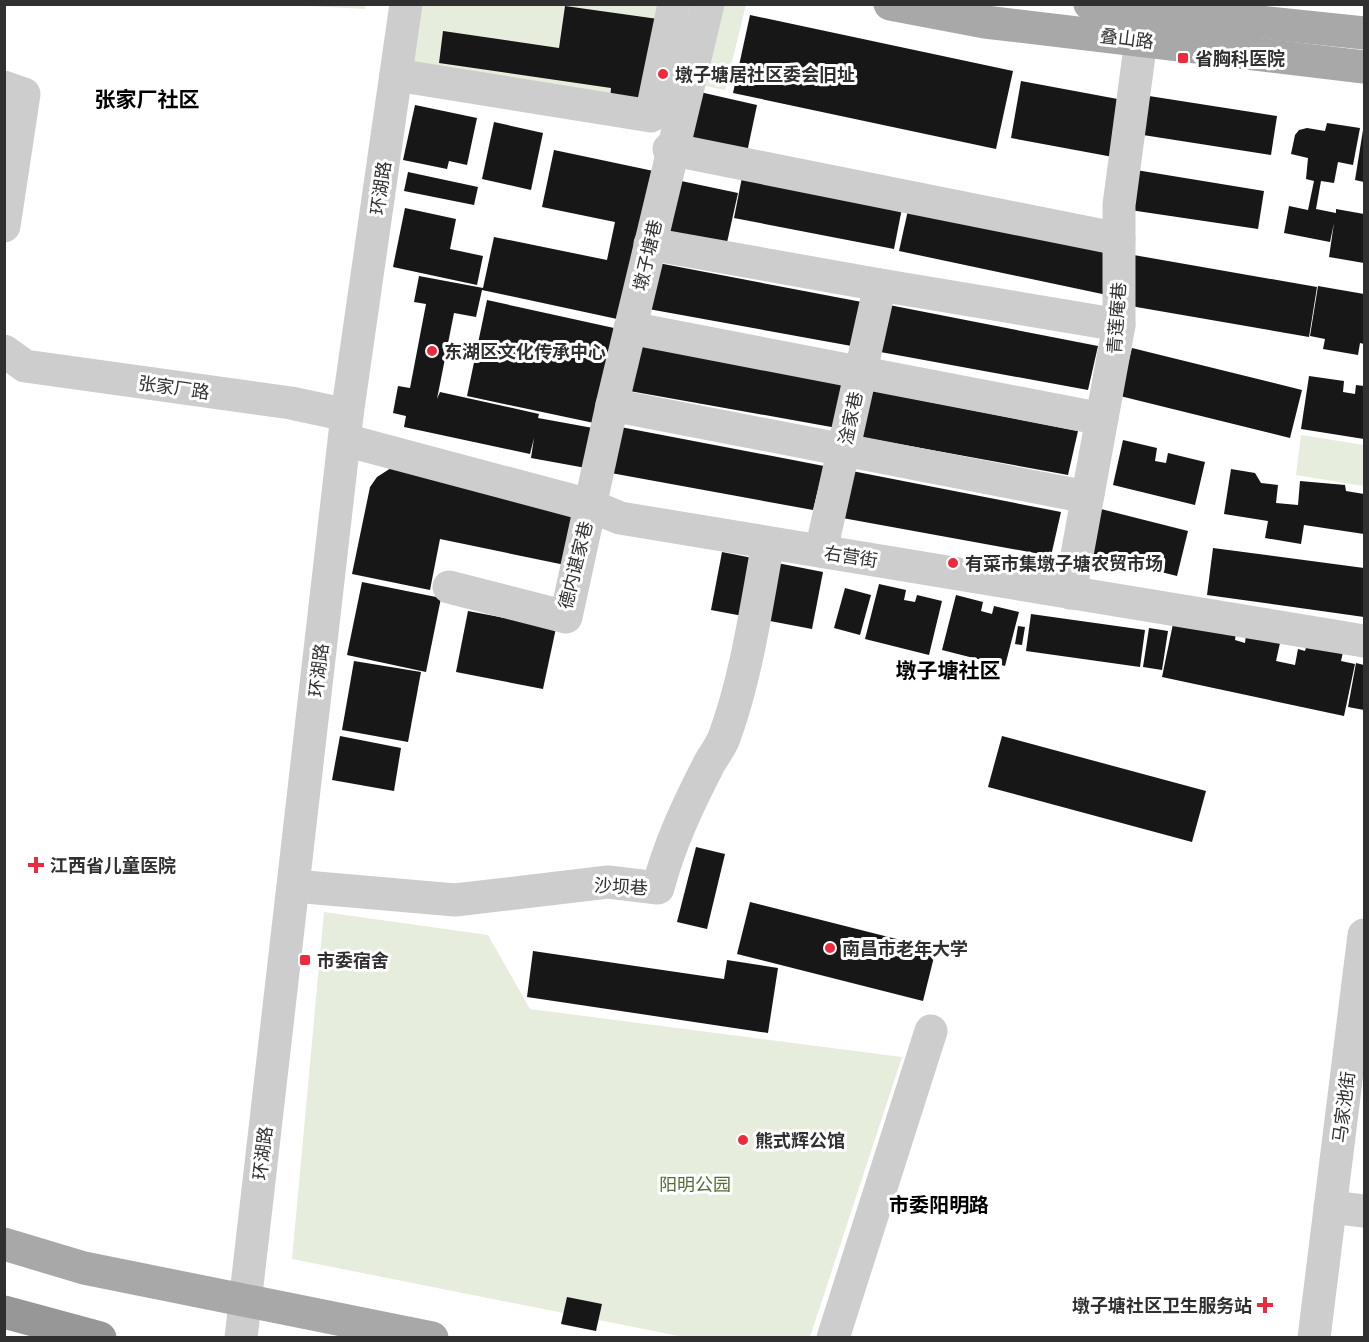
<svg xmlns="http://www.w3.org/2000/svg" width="1369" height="1342" viewBox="0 0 1369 1342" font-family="Lato,'Noto Sans SC',sans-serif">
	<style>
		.green { fill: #e6eddd }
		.building { fill: #171717 }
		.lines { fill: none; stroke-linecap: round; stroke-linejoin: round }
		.minor { stroke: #cdcdcd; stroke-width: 33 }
		.major { stroke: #a8a8a8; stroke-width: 33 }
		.highway { stroke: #979797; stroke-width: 33 }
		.poi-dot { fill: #ee2a3e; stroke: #fff; stroke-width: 2 }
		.labels { text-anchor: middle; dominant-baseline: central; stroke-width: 6; stroke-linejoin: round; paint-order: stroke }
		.street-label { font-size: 18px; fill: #303030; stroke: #fff }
		.poi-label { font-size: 18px; font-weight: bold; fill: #303030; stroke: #fff; text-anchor: start }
		.park-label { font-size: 18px; fill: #546e3a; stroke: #fff }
		.neighbourhood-label { font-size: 20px; font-weight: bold; fill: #000; stroke: #fff }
		.quarter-label { font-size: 21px; font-weight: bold; fill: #000; stroke: #fff }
	</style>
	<rect width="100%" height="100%" fill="#fff"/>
	<!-- green -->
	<g class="green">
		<polygon points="289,5 365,4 365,9"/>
		<polygon points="419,5 746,5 725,90 655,76 649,111 411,71"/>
		<polygon points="1301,435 1364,445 1364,486 1296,475"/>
		<polygon points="324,912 488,935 530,1009 902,1057 810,1337 684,1337 292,1259"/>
	</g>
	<!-- building -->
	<g class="building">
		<polygon points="565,6 658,19 646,106 610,101 611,88 439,63 443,31 559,48"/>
		<polygon points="750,15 1013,71 996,149 733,93"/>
		<polygon points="1021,81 1123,100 1113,157 1011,138"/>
		<polygon points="691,90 757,105 745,162 678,147"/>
		<polygon points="1149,96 1277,116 1271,155 1143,135"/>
		<polygon points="415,105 477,118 467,165 449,161 447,169 403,160"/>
		<polygon points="494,122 543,133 531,190 482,179"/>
		<polygon points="1327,123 1360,128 1353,165 1338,162 1334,183 1321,181 1316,209 1336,213 1336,209 1364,214 1364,263 1329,257 1334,223 1330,242 1284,233 1289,206 1308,210 1314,181 1306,179 1308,158 1291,154 1295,135 1299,130 1307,128 1325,131"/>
		<polygon points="1363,130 1364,130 1364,182 1355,180"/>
		<polygon points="554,150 663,173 631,322 482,290 476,317 454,313 437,399 440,392 539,414 538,418 593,428 586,468 531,458 534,438 530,454 404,427 406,416 393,413 398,386 410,388 426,304 414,302 419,276 483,288 494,237 607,260 615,222 542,207"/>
		<polygon points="744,167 904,198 894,249 734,218"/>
		<polygon points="1136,170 1264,191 1258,229 1130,210"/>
		<polygon points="408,172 478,187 474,205 404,191"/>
		<polygon points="667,178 738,193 726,247 656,232"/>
		<polygon points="910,201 1118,246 1107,295 899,251"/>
		<polygon points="405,208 456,219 450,249 483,256 477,285 393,267"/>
		<polygon points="1128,254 1317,287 1309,337 1119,304"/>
		<polygon points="653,262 867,303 857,347 643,308"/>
		<polygon points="1318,286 1364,294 1364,344 1360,343 1358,355 1323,349 1325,339 1310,336"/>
		<polygon points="487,300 614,328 594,423 467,396"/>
		<polygon points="884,304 1098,346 1088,390 875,351"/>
		<polygon points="634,343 848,384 837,428 624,390"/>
		<polygon points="1132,348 1302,390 1290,438 1120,396"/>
		<polygon points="1309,376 1344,381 1343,392 1355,394 1356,385 1364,386 1364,439 1301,429"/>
		<polygon points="864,389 1078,431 1068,475 855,436"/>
		<polygon points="610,425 824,466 813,510 600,471"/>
		<polygon points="1123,440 1157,448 1155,461 1166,463 1168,453 1205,462 1195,505 1113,485"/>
		<polygon points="391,468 577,506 565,565 440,539 430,590 352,574 370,487 377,477"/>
		<polygon points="1231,469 1255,473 1261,483 1278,485 1276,503 1298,505 1300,481 1345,485 1346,491 1364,494 1364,534 1304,525 1301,544 1265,538 1268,521 1224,514"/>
		<polygon points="847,470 1061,512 1051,556 837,517"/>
		<polygon points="1097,508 1188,531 1177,576 1086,553"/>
		<polygon points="1213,548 1364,568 1364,617 1207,595"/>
		<polygon points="722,552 823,572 812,629 711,610"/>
		<polygon points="362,582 441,598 426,672 347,655"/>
		<polygon points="879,584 906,590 904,600 915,602 917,595 942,601 929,655 865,639"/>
		<polygon points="845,588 871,595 860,635 834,628"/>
		<polygon points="956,595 983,602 981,611 992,614 994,606 1019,612 1005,666 942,650"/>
		<polygon points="468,611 556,628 543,689 456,672"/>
		<polygon points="1031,614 1145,630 1140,667 1026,651"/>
		<polygon points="1174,619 1236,632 1235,640 1245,643 1246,635 1280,643 1276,661 1295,665 1298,649 1305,651 1307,644 1343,652 1341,661 1355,664 1344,716 1162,677"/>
		<polygon points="1018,626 1025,627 1022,645 1015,644"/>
		<polygon points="1149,628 1168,631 1162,670 1143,667"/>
		<polygon points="354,661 421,672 408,742 342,730"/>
		<polygon points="1356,663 1364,665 1364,710 1348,707"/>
		<polygon points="340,736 401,748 394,791 332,780"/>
		<polygon points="1002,736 1206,791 1192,842 988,787"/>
		<polygon points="696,847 725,854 707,929 677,922"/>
		<polygon points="750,902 936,949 923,1001 737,954"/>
		<polygon points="533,951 724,979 727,960 778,968 768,1033 527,997"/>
		<polygon points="567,1297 602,1304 596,1331 561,1324"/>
	</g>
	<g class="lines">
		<!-- minor -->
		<g class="minor">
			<polyline points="396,75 651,116 674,4"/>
			<polyline points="4,87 24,94 4,226"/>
			<polyline points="669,149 1119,239"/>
			<polyline points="650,244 880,285 1119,325"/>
			<polyline points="630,328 1102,419"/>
			<polyline points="4,351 25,366 291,403 347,415"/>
			<polyline points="612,405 1087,497"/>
			<polyline points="345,440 589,505 620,518 1364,641"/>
			<polyline points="821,551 880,285"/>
			<polyline points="449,587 566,617 612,405 708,4"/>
			<polyline points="1070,593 1119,325 1119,205 1141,40"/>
			<path d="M294,886L455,900L608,882L658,888C669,845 688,805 708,766C713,756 720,748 724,738C747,675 756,608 768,543"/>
			<polyline points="1330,1207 1364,1211"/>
			<polyline points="241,1338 347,415 406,4"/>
			<polyline points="833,1338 931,1031"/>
			<polyline points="1314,1338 1364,935"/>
		</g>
		<!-- major -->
		<g class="major">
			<polyline points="890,4 985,22 1364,67"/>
			<polyline points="1090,4 1364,33"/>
			<polyline points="4,1244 84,1268 432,1338"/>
		</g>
		<!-- highway -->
		<polyline class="highway" points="4,1312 100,1338"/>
	</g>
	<!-- markers -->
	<g class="poi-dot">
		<rect x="1177" y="52" width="12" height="12" rx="3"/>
		<circle cx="663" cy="74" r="6"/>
		<circle cx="432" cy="351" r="6"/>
		<circle cx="953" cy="563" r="6"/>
		<path d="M33 856h6v6h6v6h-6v6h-6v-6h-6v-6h6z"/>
		<circle cx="830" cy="948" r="6"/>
		<rect x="299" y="954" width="12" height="12" rx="3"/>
		<circle cx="743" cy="1140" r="6"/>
		<path d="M1262 1296h6v6h6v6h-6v6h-6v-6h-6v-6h6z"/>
	</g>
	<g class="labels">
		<!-- street labels -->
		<g class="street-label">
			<text transform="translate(1127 38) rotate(7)">叠山路</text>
			<text transform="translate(380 188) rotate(-82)">环湖路</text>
			<text transform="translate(647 255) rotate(-77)">墩子塘巷</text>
			<text transform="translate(1116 318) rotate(-86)">青莲庵巷</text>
			<text transform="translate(174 387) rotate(8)">张家厂路</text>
			<text transform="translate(850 418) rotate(-78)">淦家巷</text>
			<text transform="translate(851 556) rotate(9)">右营街</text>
			<text transform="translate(575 565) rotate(-76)">德内谌家巷</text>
			<text transform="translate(318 670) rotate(-83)">环湖路</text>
			<text transform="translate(621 886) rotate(3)">沙坝巷</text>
			<text transform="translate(1343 1107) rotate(-83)">马家池街</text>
			<text transform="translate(262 1153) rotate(-83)">环湖路</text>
		</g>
		<!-- poi labels -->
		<g class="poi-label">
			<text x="1195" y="58">省胸科医院</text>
			<text x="675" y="74">墩子塘居社区委会旧址</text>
			<text x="444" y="351">东湖区文化传承中心</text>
			<text x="965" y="563">有菜市集墩子塘农贸市场</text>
			<text x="50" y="865">江西省儿童医院</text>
			<text x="842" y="948">南昌市老年大学</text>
			<text x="317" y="960">市委宿舍</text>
			<text x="755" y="1140">熊式辉公馆</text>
			<text x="1252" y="1305" text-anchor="end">墩子塘社区卫生服务站</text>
		</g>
		<!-- park labels -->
		<g class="park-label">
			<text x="695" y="1184">阳明公园</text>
		</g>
		<!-- neighbourhood labels -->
		<g class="neighbourhood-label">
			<text x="939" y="1204">市委阳明路</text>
		</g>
		<!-- quarter labels -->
		<g class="quarter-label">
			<text x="147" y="98">张家厂社区</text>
			<text x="948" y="669">墩子塘社区</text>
		</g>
	</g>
	<!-- border -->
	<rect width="1369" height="1342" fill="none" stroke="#303030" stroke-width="12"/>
</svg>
